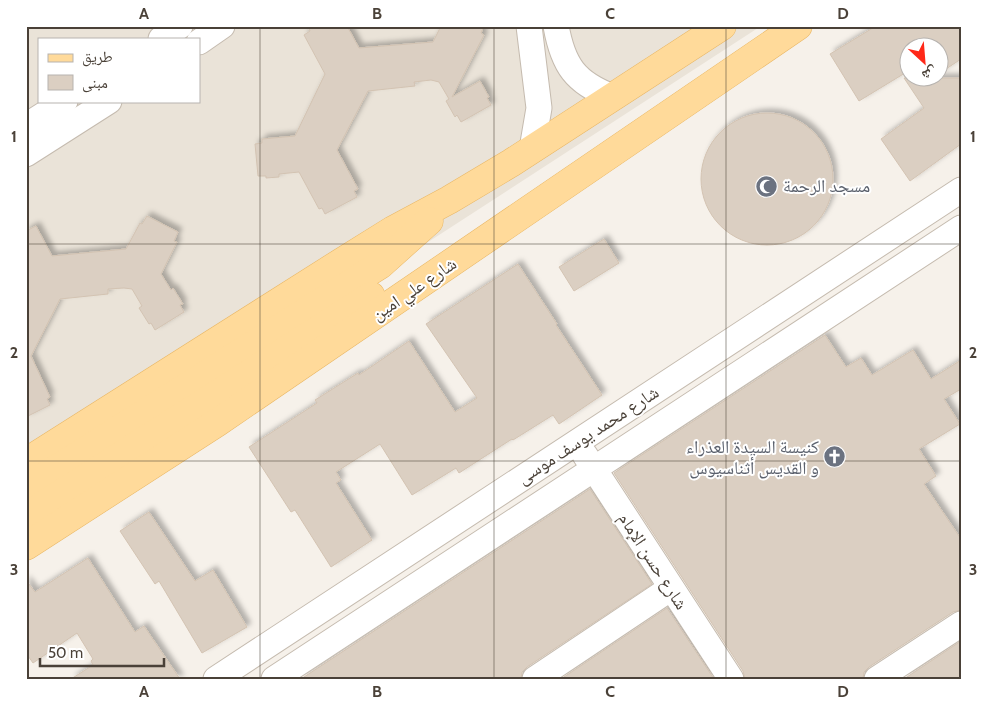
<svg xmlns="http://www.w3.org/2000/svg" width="987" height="705" viewBox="0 0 987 705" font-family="Cabin,'Noto Naskh Arabic',sans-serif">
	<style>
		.residential { fill: #eae3d8; fill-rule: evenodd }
		.building { fill: #dbcfc2; stroke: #d3c3b2; filter: url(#shadow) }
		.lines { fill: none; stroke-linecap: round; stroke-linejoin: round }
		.minor-casing { stroke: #c5bbaf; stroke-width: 27 }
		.major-casing { stroke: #e9b765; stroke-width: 29 }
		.minor { stroke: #fff; stroke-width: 25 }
		.major { stroke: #ffda9a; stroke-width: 28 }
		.grid { fill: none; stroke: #4a4138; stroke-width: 1; stroke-opacity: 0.55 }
		.labels { text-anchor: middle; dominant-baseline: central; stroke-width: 4; stroke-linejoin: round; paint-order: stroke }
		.worship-label { font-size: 18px; fill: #5b616d; stroke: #fff; text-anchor: start }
		.street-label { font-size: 18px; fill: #4a4138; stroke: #fff }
		.neatline { fill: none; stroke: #4a4138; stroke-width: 2 }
		.grid-label { font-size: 16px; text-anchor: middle; font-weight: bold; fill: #4a4138 }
	</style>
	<defs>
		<filter id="shadow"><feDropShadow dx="4" dy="-4" stdDeviation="2.5" flood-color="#0004"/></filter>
	</defs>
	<rect width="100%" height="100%" fill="#f6f1ea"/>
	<!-- residential -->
	<path class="residential" d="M26,26H761L26,503ZM39,39H199V101H39Z"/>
	<!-- building -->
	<g class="building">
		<polygon points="308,26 347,26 359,48 433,42 441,26 484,26 481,33 484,35 452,97 480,81 489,97 487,98 491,105 461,122 457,115 455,117 446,101 449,99 439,82 431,80 414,82 415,86 368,91 337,150 358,189 354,191 357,197 325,214 322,208 319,209 299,172 279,174 279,177 266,178 266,176 258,176 255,144 262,143 262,139 295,136 325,74 304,35 310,31"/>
		<polygon points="876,26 961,26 961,59 940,73 940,48 910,48 910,70 859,101 830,54"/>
		<polygon points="904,78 961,78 961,144 910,181 881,139 924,108"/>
		<circle cx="767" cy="179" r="66"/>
		<polygon points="147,216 178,232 174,241 177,242 161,274 171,290 173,288 183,304 180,305 184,312 155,330 151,323 149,324 139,308 142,306 132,289 124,288 108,289 108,294 60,299 31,356 50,397 47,399 50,405 26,417 26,231 36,226 52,256 126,249 140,223 142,224"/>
		<polygon points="604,239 619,263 574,291 559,267"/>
		<polygon points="518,264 557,324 556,325 602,395 559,424 553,415 513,440 512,439 459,473 456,468 412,495 380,444 336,472 341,480 336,483 372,540 331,567 295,510 291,512 249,447 317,403 315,400 358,373 359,375 409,341 455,412 477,398 426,324"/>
		<polygon points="825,335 846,367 861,358 872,375 913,350 931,379 961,360 961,389 944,399 960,424 919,449 936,476 924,484 961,539 961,610 953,612 869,667 864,672 863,679 745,679 743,671 614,473"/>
		<polygon points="590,489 652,584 527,667 522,672 521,679 301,679"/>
		<polygon points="149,512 195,581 213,570 247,627 202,653 159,581 155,584 120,531"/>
		<polygon points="88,558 135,632 144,626 180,679 71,679 93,665 91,661 93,659 77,633 33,663 26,653 26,580 35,592"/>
		<polygon points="667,608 714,679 561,679"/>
		<polygon points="961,641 961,679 904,679"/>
	</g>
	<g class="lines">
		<defs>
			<g id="minor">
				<polyline points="529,26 539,108 532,149"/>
				<path d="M556,26C563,65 575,83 613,97"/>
				<polyline points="161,39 180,26"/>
				<polyline points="199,42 222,26"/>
				<polyline points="26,126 65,101"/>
				<polyline points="26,154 109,101"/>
				<polyline points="585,455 731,679"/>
				<polyline points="216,679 961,190"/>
				<polyline points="274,679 961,228"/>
				<polyline points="535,679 671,588"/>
				<polyline points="877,679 961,624"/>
			</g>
			<g id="major">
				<polyline points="26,462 340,263 393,230 449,200 511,163 722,26"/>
				<polyline points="26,488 380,265 429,221"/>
				<polyline points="26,516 371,296"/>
				<polyline points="26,546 218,422 798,26"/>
			</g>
		</defs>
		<!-- minor casing -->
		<use href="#minor" class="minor-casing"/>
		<!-- major casing -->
		<use href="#major" class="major-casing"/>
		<!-- minor -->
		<use href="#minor" class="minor"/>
		<!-- major -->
		<use href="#major" class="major"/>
	</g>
	<!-- grid -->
	<path class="grid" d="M260,26V679M494,26V679M726,26V679M26,244H961M26,461H961"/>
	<!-- icons -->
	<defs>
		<symbol id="mosque-disc" viewBox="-11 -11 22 22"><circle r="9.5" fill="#6b7280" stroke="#fff"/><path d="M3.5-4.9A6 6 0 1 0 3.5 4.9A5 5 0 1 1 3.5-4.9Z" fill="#fff"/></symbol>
		<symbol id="church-disc" viewBox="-11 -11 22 22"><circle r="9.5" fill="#6b7280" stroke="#fff"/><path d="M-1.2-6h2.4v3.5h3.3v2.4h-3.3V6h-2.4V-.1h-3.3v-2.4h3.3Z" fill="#fff"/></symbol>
	</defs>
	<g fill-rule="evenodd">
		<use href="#mosque-disc" x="754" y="174" width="25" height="25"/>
		<use href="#church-disc" x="822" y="444" width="25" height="25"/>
	</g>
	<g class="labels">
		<!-- worship labels -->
		<g class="worship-label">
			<text x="783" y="186">مسجد الرحمة</text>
			<text x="819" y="447" text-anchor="end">كنيسة السيدة العذراء<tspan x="819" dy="21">و القديس أثناسيوس</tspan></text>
		</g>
		<!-- street labels -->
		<g class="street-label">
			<text transform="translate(414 289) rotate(-34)">شارع علي امين</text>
			<text transform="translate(588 435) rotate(-33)">شارع محمد يوسف موسى</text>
			<text transform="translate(653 561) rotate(57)">شارع حسن الإمام</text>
		</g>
	</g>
	<!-- border -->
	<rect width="987" height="705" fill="none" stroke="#ffffff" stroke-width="55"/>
	<!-- legend -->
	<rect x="38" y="38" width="162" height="65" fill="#ffffff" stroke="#b7b3af"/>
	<rect x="48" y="54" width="25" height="8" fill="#ffda9a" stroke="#b7b3af"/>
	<text x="82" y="62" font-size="15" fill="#4a4138">طريق</text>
	<rect x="48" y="75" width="25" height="15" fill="#dbcfc2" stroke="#b7b3af"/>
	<text x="82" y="88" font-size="15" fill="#4a4138">مبنى</text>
	<!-- north arrow -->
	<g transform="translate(924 62) rotate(154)"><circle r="24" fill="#ffffff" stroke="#b7b3af"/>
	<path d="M0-4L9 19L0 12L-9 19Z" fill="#ff2818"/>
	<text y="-8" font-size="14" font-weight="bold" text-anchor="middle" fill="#4a4138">ش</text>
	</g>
	<!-- scale -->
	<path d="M40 658v8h124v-8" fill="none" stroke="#4a4138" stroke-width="2.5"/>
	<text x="48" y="658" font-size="15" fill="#4a4138" stroke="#ffffff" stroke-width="4" paint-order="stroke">50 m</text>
	<rect x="28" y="28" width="932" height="650" class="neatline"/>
	<g class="grid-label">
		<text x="144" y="19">A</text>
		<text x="377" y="19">B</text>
		<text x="610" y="19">C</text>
		<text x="843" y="19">D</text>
		<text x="14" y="142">1</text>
		<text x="973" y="142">1</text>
		<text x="14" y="358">2</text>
		<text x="973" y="358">2</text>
		<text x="14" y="575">3</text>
		<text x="973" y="575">3</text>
		<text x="144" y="697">A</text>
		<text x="377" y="697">B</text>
		<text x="610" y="697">C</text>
		<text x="843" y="697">D</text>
	</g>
</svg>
